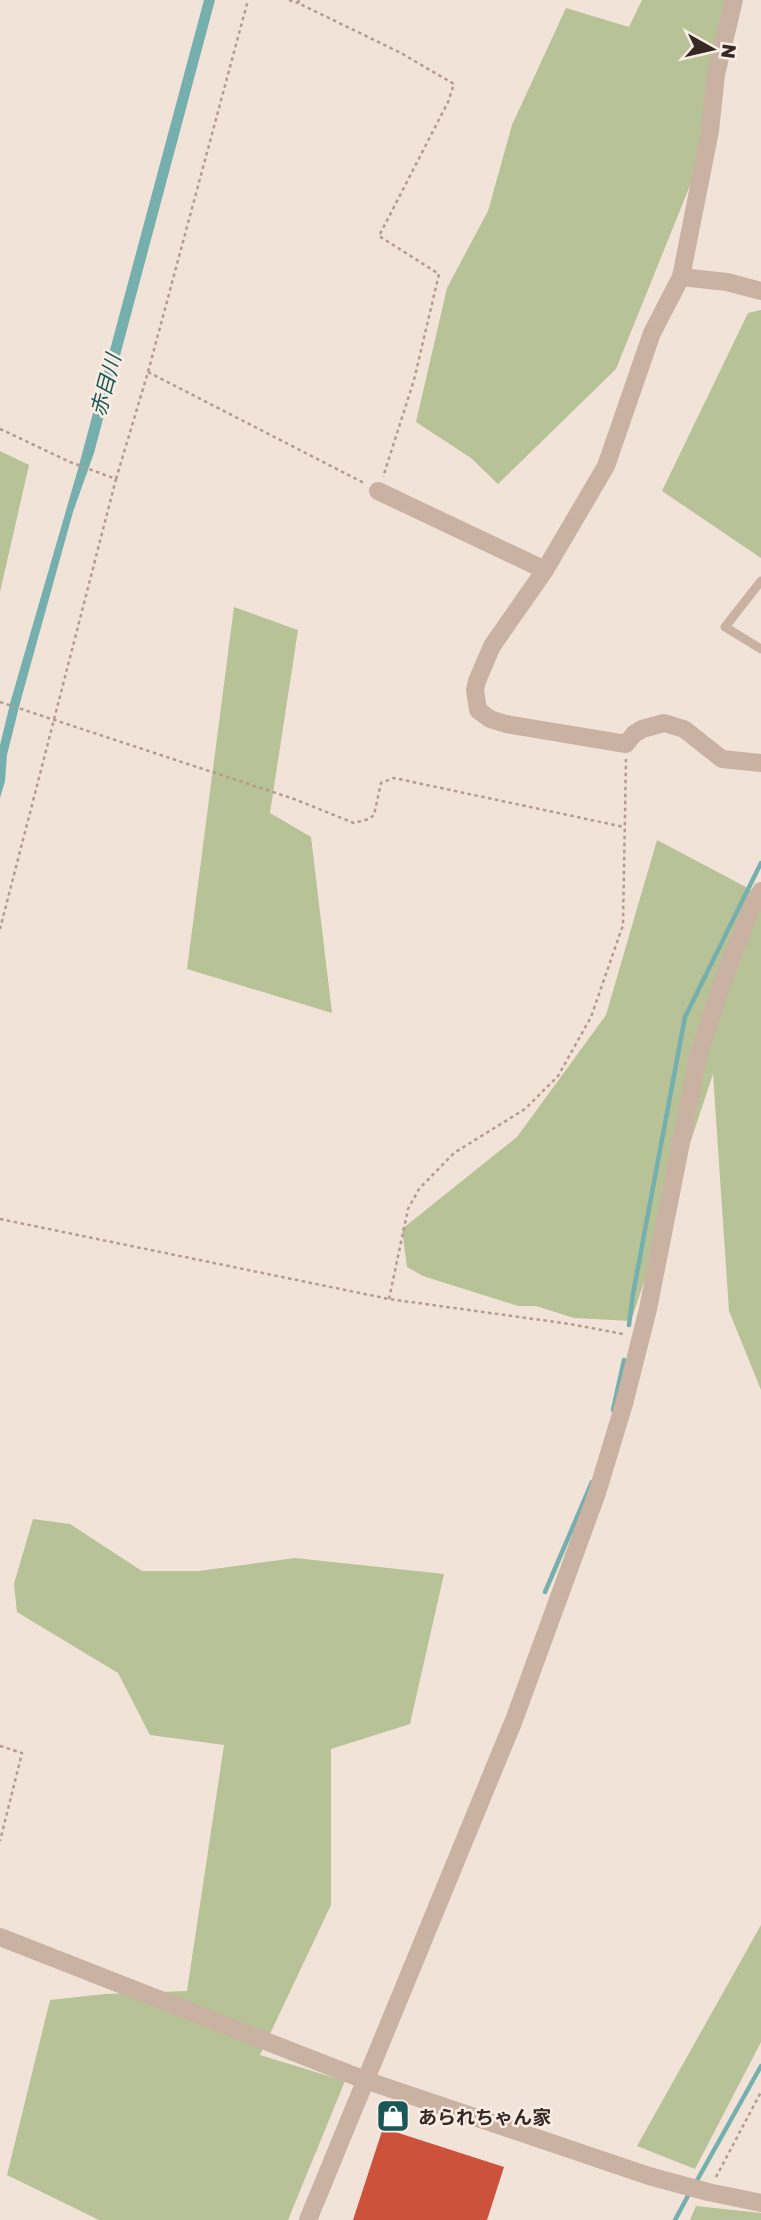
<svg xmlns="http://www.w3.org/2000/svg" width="761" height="2220" viewBox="0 0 761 2220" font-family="'Golos Text','Noto Sans JP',sans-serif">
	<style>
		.green { fill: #b7c297 }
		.water { fill: #75b0ae }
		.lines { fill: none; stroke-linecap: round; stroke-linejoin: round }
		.stream { stroke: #75b0ae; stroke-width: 4.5 }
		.building { fill: #cc523c }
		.path { stroke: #b69b8d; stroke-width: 2.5; stroke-dasharray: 3.5 3.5; stroke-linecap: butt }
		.service { stroke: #cab2a3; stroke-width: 9 }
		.minor { stroke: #cab2a3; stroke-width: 18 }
		.tertiary { stroke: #cab2a3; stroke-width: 18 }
		.labels { text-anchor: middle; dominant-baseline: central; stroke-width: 5; stroke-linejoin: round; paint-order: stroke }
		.poi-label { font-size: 19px; font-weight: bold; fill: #352926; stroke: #faeee4; text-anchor: start }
		.water-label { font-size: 21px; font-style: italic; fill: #195857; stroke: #faeee4 }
	</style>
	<rect width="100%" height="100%" fill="#f2e3d8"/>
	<!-- green -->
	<g class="green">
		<polygon points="642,0 736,0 737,26 691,183 616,369 498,484 471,458 416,422 447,288 488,211 512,125 566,8 629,27"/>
		<polygon points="761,310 761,558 662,491 748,313"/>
		<polygon points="0,451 29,465 0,592"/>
		<polygon points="234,607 298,630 270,813 311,837 332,1013 187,969"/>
		<polygon points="657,840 761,895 761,1390 729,1311 713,1074 631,1321 574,1318 536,1306 518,1306 423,1276 407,1267 402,1229 517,1137 606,1015"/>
		<polygon points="33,1519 70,1524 142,1571 199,1571 295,1558 444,1574 410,1724 331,1749 331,1905 260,2055 345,2081 288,2220 99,2220 7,2175 50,2000 105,1994 187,1991 224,1745 150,1735 118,1673 17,1612 14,1584"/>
		<polygon points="761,1925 761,2042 695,2169 637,2146"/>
		<polygon points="696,2206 761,2213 761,2220 690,2220"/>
	</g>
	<!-- water -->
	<polygon class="water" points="204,0 215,0 94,453 73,512 20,703 7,755 5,781 0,798 0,745 11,700 78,469"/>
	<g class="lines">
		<!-- stream -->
		<g class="stream">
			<polyline points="629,1325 633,1294 685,1017 761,863"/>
			<polyline points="613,1410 624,1360"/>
			<polyline points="545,1592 592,1482"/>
			<polyline points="695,2184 761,2066"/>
			<polyline points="675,2220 690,2192"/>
		</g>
	</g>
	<!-- building -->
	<polygon class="building" points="383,2128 504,2167 487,2220 353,2220"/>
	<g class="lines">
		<!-- path -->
		<g class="path">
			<polyline points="289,0 298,3"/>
			<polyline points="299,0 298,3 401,53 454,84 448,102 379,236 439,274 414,380 383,477"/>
			<polyline points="148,372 364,483"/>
			<polyline points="0,429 70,462 116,479 0,929"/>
			<polyline points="116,479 148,372 248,0"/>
			<polyline points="0,702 294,799 354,823 369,819 374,815 381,783 394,778 624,827"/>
			<polyline points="0,1219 389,1299 570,1324 623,1334"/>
			<polyline points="389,1299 408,1209 419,1189 454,1153 525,1109 558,1076 591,1017 623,925 626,759"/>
			<polyline points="0,1746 22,1753 0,1841"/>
			<polyline points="716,2177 761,2092"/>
		</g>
		<!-- service -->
		<polyline class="service" points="761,581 725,627 761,649"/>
		<!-- minor -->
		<g class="minor">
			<polyline points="734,0 716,74 710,131 681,277 652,333 606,466 545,570 492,646 477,681 475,690 478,710 490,719 506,724 626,744 634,734 642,729 664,723 684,729 722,759 761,763"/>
			<polyline points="681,277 727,282 761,291"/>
			<polyline points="378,491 545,570"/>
			<polyline points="365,2080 649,2176 708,2192 761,2203"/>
			<polyline points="308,2220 514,1720 597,1493 624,1404 648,1309 698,1057 722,983 751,909 761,891"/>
		</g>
		<!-- tertiary -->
		<polyline class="tertiary" points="0,1937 365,2080"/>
	</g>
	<!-- icons -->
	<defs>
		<symbol id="shop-square" viewBox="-11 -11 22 22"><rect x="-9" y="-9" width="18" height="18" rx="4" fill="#195857" stroke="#faeee4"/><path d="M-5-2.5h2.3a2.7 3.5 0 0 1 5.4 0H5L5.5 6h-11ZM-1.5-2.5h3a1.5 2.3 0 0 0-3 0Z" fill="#fff"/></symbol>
	</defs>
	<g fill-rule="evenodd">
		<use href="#shop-square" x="374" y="2097" width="38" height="38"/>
	</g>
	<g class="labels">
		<!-- poi labels -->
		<g class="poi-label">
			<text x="418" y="2116">あられちゃん家</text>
		</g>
		<!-- water labels -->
		<g class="water-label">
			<text transform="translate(105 385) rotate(-75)">赤目川</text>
		</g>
	</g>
	<!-- north arrow -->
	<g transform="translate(712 49) rotate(98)" stroke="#faeee4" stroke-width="5" paint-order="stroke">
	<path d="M0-5L12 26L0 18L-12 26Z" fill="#352926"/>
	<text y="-10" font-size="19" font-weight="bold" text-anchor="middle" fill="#352926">N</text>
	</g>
</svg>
